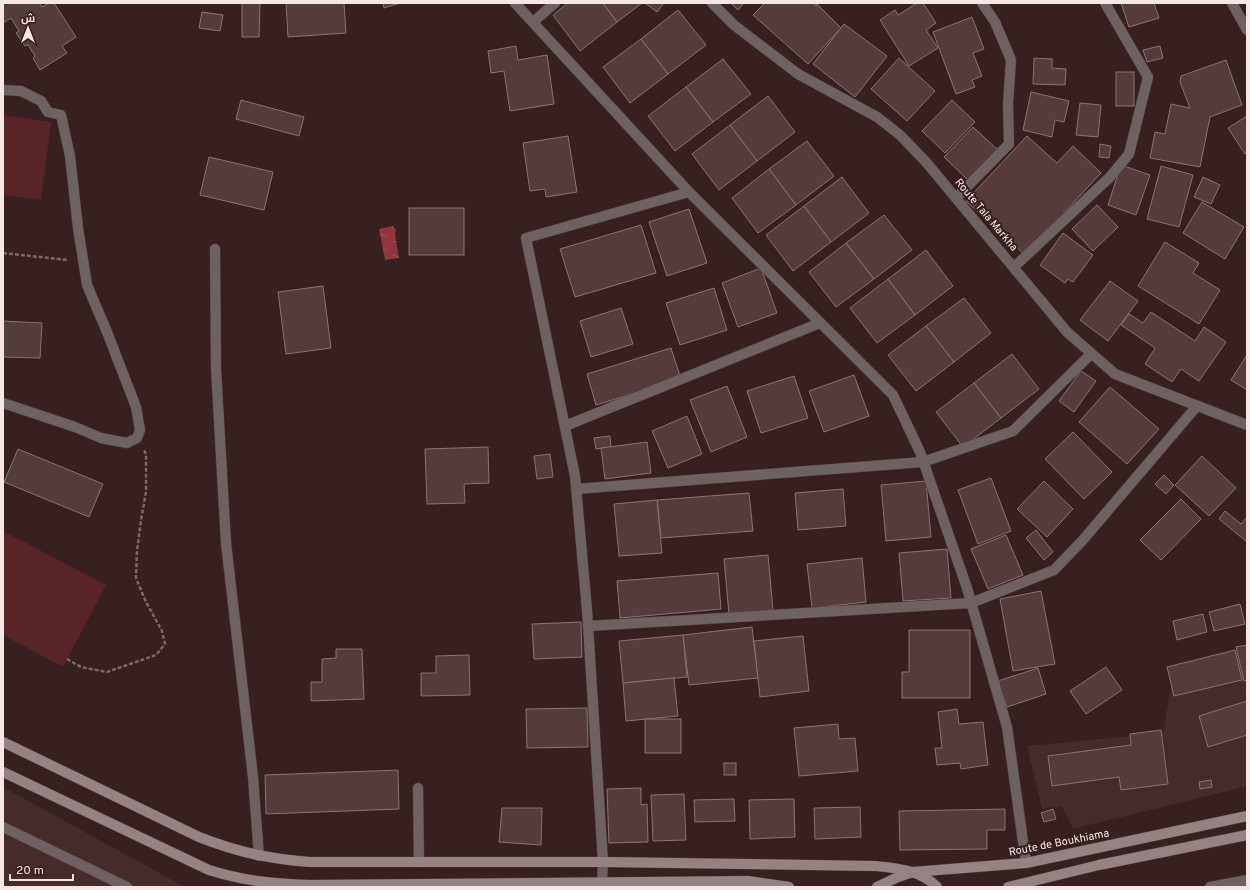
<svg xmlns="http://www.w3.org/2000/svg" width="1250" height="890" viewBox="0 0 1250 890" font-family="Overpass,Cairo,sans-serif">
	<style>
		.built { fill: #462b2b }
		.pitch { fill: #592427 }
		.water { fill: url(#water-ripples) }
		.building { fill: #553d3e; stroke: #8d7272 }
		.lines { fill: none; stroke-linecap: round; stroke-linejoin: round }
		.lane-casing { stroke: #513c3c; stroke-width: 11 }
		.street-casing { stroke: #513c3c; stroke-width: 11 }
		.secondary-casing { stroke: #513c3c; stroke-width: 11 }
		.path { stroke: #7b6767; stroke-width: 2.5; stroke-dasharray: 4 2; stroke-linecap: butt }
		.lane { stroke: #6d6161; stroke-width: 10 }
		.street { stroke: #6d6161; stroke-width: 10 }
		.secondary { stroke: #958282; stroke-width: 10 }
		.labels { text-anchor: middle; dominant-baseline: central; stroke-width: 4; stroke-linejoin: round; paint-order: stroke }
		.street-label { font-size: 11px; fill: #f6e7e7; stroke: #362020 }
	</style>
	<defs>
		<pattern id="water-ripples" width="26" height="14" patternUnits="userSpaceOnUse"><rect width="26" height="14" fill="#92353d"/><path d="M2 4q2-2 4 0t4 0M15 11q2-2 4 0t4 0" fill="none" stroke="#a25259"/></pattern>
	</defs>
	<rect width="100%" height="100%" fill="#362020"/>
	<!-- built -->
	<g class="built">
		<polygon points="1240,653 1247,669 1247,786 1073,829 1062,806 1042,809 1027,746 1163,733 1173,673"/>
		<polygon points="3,787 185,887 3,887"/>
	</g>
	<!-- pitch -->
	<g class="pitch">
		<polygon points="3,115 51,122 41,200 3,195"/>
		<polygon points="3,531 106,585 63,667 3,635"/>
	</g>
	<!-- water -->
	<polygon class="water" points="393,226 396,230 395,234 399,258 385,260 379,229"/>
	<!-- building -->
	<g class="building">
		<polygon points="3,3 39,3 42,7 49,3 54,3 76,37 62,46 67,53 40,70 33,58 35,56 28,45 25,46 16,33 19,31 11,18 3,23"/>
		<polygon points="242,3 260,3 259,37 242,37"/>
		<polygon points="286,3 344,3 346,33 288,37"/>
		<polygon points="383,3 400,3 384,8"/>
		<polygon points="568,3 603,3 617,22 580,51 553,15"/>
		<polygon points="603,3 642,3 617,22"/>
		<polygon points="645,3 664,3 657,12"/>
		<polygon points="731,3 744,3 738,10"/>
		<polygon points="765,3 813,3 816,6 817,4 841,28 808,64 753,15"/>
		<polygon points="917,3 923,3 936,23 926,30 938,48 909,66 880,20 895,10 898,15"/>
		<polygon points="1121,3 1154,3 1159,18 1129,27"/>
		<polygon points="678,10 706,45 668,74 641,39"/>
		<polygon points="202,12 223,15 220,31 199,28"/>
		<polygon points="972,17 984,49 973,53 982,76 972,80 975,87 956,94 933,32"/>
		<polygon points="844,24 887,56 855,97 813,64"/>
		<polygon points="641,39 668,74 630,103 603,67"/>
		<polygon points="516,46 518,60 547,55 554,104 510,111 504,71 491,73 488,51"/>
		<polygon points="1160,46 1163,58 1147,62 1143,50"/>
		<polygon points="899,58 935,91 907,121 871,89"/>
		<polygon points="1034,58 1052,59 1052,68 1066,69 1065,85 1033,84"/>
		<polygon points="723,59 751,94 713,122 686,87"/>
		<polygon points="1226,60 1242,105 1210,117 1200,167 1150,158 1155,132 1165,134 1171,104 1190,108 1180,82 1181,76"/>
		<rect x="1116" y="72" width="18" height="34"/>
		<polygon points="686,87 713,122 675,151 648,116"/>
		<polygon points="1031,92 1069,101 1064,122 1055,120 1052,137 1023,130"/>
		<polygon points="768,96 795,132 757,161 730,125"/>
		<polygon points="241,100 304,117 299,136 236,119"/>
		<polygon points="952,100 975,122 945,153 922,131"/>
		<polygon points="1080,103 1101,105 1098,137 1076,135"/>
		<polygon points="1247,116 1247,152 1245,154 1228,128"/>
		<polygon points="730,125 757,161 719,190 692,154"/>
		<polygon points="973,127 998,150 969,181 944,157"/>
		<polygon points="568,136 577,192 546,197 545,189 530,191 523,143"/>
		<polygon points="1027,136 1057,163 1073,146 1101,173 1025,255 966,201"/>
		<polygon points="807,141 834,176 796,205 769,169"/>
		<polygon points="1100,144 1111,146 1109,158 1099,157"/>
		<polygon points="209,157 273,172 264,210 200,195"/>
		<polygon points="1121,165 1150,175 1136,215 1108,205"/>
		<polygon points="1161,166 1193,175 1179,227 1147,219"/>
		<polygon points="769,169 796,205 758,233 732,198"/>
		<polygon points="842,177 869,213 831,242 804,206"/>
		<polygon points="1203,177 1220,185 1211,204 1194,197"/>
		<polygon points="1202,202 1244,227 1225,259 1183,233"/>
		<polygon points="1097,205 1118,227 1093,251 1072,229"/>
		<polygon points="804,206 831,242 793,271 766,235"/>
		<rect x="409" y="208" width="55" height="47"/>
		<polygon points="689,209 707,263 667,276 649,222"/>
		<polygon points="884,215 912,250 874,279 846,243"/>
		<polygon points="641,225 656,273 575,297 560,249"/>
		<polygon points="1063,233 1093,255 1073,282 1068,279 1065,283 1040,265"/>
		<polygon points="1165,242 1199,263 1193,273 1220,290 1199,324 1138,286"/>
		<polygon points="846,243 874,279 836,307 809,272"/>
		<polygon points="926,250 953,286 915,315 888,279"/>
		<polygon points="761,268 777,313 738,327 722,283"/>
		<polygon points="888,279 915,315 877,343 850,308"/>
		<polygon points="1110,281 1138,301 1108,341 1080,320"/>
		<polygon points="323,286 331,348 286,354 278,292"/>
		<polygon points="714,288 727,330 680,345 666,303"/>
		<polygon points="964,298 991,333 954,362 926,326"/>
		<polygon points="621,308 633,344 591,357 580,321"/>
		<polygon points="1151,312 1195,341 1204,327 1226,342 1199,381 1181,369 1172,382 1145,364 1155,348 1121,325 1129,314 1143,323"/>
		<polygon points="3,321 42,323 40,358 3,357"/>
		<polygon points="926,326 954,362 916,391 888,355"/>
		<polygon points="671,348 681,379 596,405 587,374"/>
		<polygon points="1012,354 1039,389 1001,418 974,383"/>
		<polygon points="1247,355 1247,390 1231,380"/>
		<polygon points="1081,371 1096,381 1074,412 1059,401"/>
		<polygon points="854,375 869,416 824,432 809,391"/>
		<polygon points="794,376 808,418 761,433 747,391"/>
		<polygon points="974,383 1001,418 963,447 936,412"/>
		<polygon points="727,386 747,437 711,452 690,400"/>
		<polygon points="1110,387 1159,429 1127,464 1079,422"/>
		<polygon points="687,416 702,454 668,468 652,431"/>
		<polygon points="1073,432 1112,472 1084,499 1045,459"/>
		<polygon points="610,436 611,447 596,449 594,438"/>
		<polygon points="647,442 651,473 605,479 601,448"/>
		<polygon points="488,447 489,483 464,484 465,503 427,504 425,449"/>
		<polygon points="18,449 103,484 89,517 4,482"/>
		<polygon points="550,454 553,477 537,479 534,456"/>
		<polygon points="1202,456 1236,488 1209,516 1175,485"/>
		<polygon points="1164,475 1174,485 1166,494 1155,484"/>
		<polygon points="991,478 1011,531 978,544 958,490"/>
		<polygon points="926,481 931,537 886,541 881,485"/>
		<polygon points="1044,481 1073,509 1047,537 1017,509"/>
		<polygon points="843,489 846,526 798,530 795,493"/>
		<polygon points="749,493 753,531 661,538 657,500"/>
		<polygon points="1181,499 1201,519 1161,560 1140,540"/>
		<polygon points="657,500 662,553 619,556 614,504"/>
		<polygon points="1225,511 1241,524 1247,517 1247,542 1219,519"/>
		<polygon points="1036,530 1053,552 1044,560 1026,538"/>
		<polygon points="1006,535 1023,575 988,589 971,549"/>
		<polygon points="947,549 951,598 903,601 899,553"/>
		<polygon points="768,555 773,610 729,614 724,559"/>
		<polygon points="862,558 866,602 812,608 807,564"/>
		<polygon points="718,573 721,609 620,618 617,581"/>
		<polygon points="1041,591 1055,664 1013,671 1000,599"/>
		<polygon points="1240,604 1245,624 1214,631 1209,612"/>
		<polygon points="1203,614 1207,632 1177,640 1173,621"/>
		<polygon points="581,622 582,657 534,659 532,624"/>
		<polygon points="752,627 758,678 689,685 683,635"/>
		<polygon points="909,630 970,630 970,698 902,698 902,672 909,672"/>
		<polygon points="683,635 687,677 623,683 619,641"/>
		<polygon points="803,636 809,691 760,697 754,641"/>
		<polygon points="1247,645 1247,680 1244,681 1236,647"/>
		<polygon points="336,649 362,649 364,699 311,701 311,682 322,682 322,659 336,658"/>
		<polygon points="1235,650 1242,680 1174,696 1167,667"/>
		<polygon points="469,655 470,695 421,696 421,673 436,673 436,656"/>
		<polygon points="1106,667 1122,690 1086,714 1070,691"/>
		<polygon points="1038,668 1046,694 1007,707 998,681"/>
		<polygon points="674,678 678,716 626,721 623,683"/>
		<polygon points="1247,701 1247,735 1208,747 1199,716"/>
		<polygon points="587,708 588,747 527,748 526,709"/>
		<polygon points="957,709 959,724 983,722 988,765 961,769 960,763 937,765 935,748 942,748 938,712"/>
		<rect x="645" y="719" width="36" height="34"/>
		<polygon points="838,724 839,739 855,738 858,771 799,776 794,728"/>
		<polygon points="1161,730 1168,784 1121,790 1119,777 1052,786 1048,756 1131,745 1130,734"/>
		<rect x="724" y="763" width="12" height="12"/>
		<polygon points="398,770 399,809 266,814 265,775"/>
		<polygon points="1211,780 1212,787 1200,789 1199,782"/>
		<polygon points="641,788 641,805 647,804 648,842 609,843 607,789"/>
		<polygon points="684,794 686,840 653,841 651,795"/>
		<polygon points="734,799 735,821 695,822 694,800"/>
		<polygon points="794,799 795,837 750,839 749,800"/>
		<polygon points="860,807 861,837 815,839 814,808"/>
		<polygon points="502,808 542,808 541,845 499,842"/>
		<polygon points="1005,809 1005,830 987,830 987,849 900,850 899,811"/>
		<polygon points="1053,809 1056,819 1044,822 1041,813"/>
	</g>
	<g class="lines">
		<defs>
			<g id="lane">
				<polyline points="3,90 21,91 41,101 48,112 61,115 70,156 78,228 87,285 107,332 136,407 140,430 137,438 127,443 101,438 75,427 3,403"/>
				<polyline points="215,249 216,369 226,543 253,777 259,856"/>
				<polyline points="3,827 127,887"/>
				<polyline points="1210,887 1247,880"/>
			</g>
			<g id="street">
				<polyline points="515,3 689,192 893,395 920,452 967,588 1007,727 1026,863"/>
				<polyline points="712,3 734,25 798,74 877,117 900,135 926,162 1067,332 1115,374 1247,425"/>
				<polyline points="1232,3 1247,30"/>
				<polyline points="533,22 555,3"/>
				<polyline points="956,198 1009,144 1008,104 1011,60 995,22 982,3"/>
				<polyline points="1014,267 1110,177 1129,154 1148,77 1105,3"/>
				<polyline points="565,426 820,323"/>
				<polyline points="576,489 923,462 1013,431 1091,354"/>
				<polyline points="588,626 971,603 1054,570 1082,541 1197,406"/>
				<polyline points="418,788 419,862"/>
				<polyline points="602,883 603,862 587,610 575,476 526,238 689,192"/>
			</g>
			<g id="secondary">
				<path d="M3,742L199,837C237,852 269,859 310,862H603L875,866C896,868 921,870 937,887"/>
				<path d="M3,772L209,870C244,881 274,884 310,885L748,881L789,887"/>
				<polyline points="877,887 898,877 913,872 1026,863 1247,816"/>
				<polyline points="1008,887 1099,865 1247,835"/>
			</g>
		</defs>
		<!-- lane casing -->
		<use href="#lane" class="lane-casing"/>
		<!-- street casing -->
		<use href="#street" class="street-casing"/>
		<!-- secondary casing -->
		<use href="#secondary" class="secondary-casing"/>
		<!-- path -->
		<g class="path">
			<polyline points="3,253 68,260"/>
			<polyline points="67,659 81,667 107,672 156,655 165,644 162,631 146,602 136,578 137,551 141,520 146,492 146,454 144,450"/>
		</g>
		<!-- lane -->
		<use href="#lane" class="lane"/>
		<!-- street -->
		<use href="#street" class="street"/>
		<!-- secondary -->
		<use href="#secondary" class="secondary"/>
	</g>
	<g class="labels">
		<!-- street labels -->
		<g class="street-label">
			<text transform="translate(986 215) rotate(50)">Route Tala Markha</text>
			<text transform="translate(1059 843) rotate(-11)">Route de Boukhiama</text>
		</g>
	</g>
	<!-- border -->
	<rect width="1250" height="890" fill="none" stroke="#f6e7e7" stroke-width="8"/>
	<!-- north arrow -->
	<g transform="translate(28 28)" stroke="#362020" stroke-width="3" paint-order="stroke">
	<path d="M0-3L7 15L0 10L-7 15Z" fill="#f6e7e7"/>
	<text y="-6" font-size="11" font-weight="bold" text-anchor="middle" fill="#f6e7e7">ش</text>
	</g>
	<!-- scale -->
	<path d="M10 874v6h63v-6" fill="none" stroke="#f6e7e7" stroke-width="2"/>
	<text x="16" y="874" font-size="12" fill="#f6e7e7" stroke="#362020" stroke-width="3" paint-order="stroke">20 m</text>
</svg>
